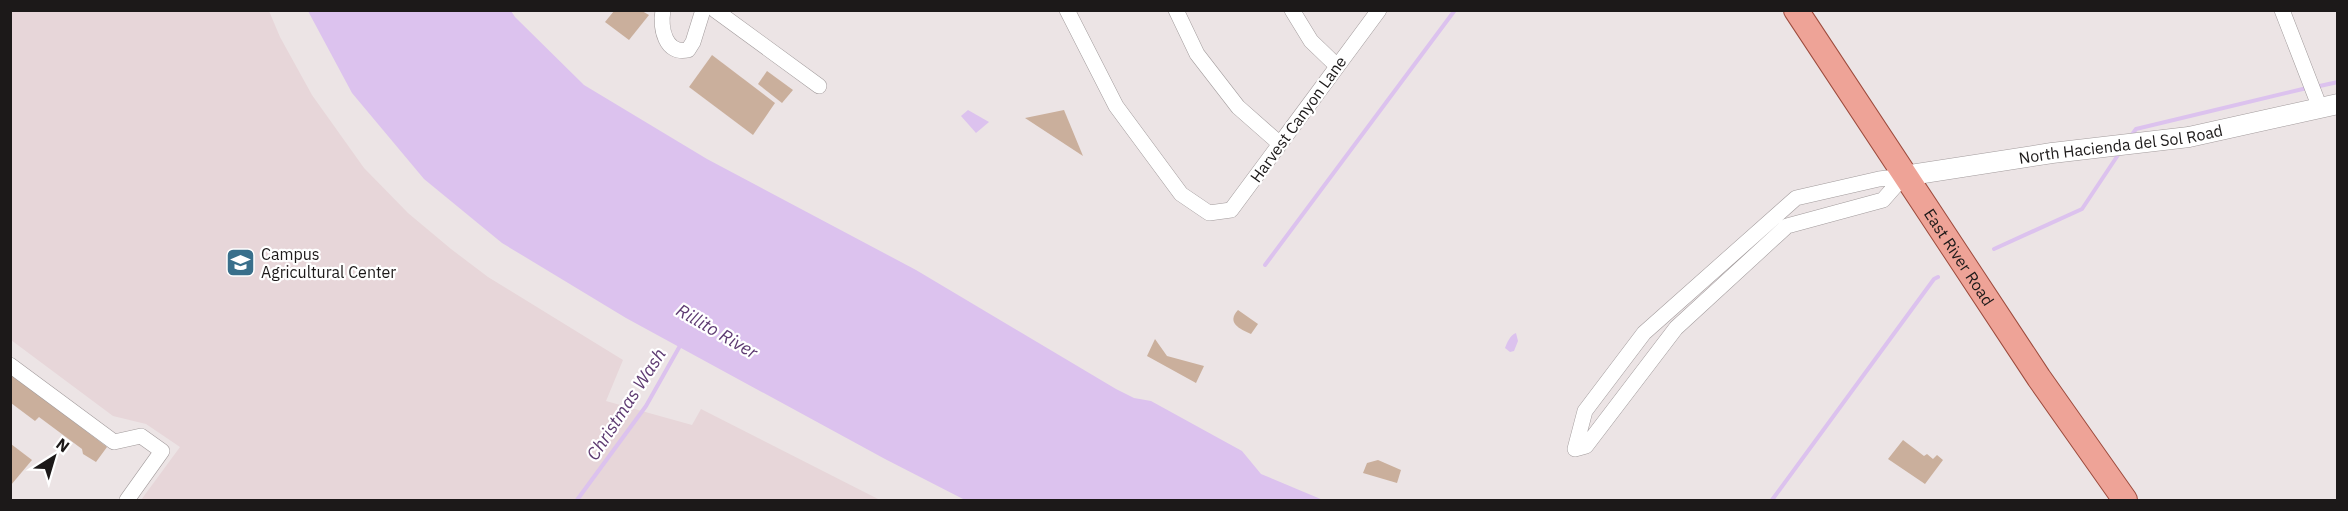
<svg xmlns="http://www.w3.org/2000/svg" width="2348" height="511" viewBox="0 0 2348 511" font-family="'IBM Plex Sans',sans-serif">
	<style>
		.built { fill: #e7d6d9 }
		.green { fill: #caaf9c }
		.water { fill: #dcc2ee }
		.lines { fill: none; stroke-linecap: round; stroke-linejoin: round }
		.stream { stroke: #dcc2ee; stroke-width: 4 }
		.minor-casing { stroke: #a29b9c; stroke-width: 16 }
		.tertiary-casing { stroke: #a29b9c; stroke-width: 21 }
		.primary-casing { stroke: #9d4b3d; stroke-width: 26 }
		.minor { stroke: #fff; stroke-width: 15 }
		.tertiary { stroke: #fff; stroke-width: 20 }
		.primary { stroke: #eea397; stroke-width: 24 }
		.labels { text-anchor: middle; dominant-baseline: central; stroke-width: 4.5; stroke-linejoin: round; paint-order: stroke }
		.street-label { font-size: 16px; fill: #1c1919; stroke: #fff }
		.poi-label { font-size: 16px; fill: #1c1919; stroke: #fff; text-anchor: start }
		.water-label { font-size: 18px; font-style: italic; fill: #5e3b72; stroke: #fff }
	</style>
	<rect width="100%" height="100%" fill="#ece4e5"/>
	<!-- built -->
	<polygon class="built" points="10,11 269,11 280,37 312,95 364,168 408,213 451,249 488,277 623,360 606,401 692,425 701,409 880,500 141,500 180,447 146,424 113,416 11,340"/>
	<!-- green -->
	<g class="green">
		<polygon points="614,11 642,11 649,15 629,40 605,22"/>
		<polygon points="712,55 775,103 753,135 689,87"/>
		<polygon points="767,71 793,90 782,103 758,84"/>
		<polygon points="1064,110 1083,156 1025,118"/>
		<path d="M1238,310L1258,324L1251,334C1240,329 1226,323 1238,310Z"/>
		<polygon points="1155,339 1167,356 1204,366 1196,383 1147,356"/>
		<polygon points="10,373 107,447 96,462 83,454 82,449 39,417 35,421 11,403"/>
		<polygon points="1903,440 1924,456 1927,454 1933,459 1937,455 1943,460 1925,484 1888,459"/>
		<polygon points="11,444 32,460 11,485"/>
		<polygon points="1378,460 1401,470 1397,483 1363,473 1367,463"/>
	</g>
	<!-- water -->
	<g class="water">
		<polygon points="308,11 511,11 515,17 584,85 707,159 916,270 1116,389 1134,398 1151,401 1242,451 1261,474 1323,500 965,500 885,459 626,318 502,243 424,179 352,93"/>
		<polygon points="968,110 989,122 976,133 961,116"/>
		<path d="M1516,333L1518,341L1514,351L1510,352L1505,348C1507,343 1510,335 1516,333Z"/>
	</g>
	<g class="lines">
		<!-- stream -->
		<g class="stream">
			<polyline points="2315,87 2338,82"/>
			<polyline points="2131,136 2136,129 2307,88"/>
			<polyline points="1994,249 2082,209 2120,152"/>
			<polyline points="1265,265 1455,10"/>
			<polyline points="577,500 646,406 681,344"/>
			<polyline points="1772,500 1934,279 1938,277"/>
		</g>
		<defs>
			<g id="minor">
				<path d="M663,10C660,28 665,55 688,50L693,42L703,10"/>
				<polyline points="715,10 819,86"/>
				<polyline points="1067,10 1116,106 1181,194 1209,213 1231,210 1379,10"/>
				<polyline points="1176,10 1197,54 1238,107 1280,144"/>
				<polyline points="1292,10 1311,41 1337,66"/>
				<polyline points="2282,10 2320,108"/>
				<polygon points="1904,176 1883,200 1787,226 1676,328 1586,446 1575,449 1585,411 1644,333 1796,198 1879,179"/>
				<polyline points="10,365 114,442 141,436 162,451 127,500"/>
			</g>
			<g id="tertiary">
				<path id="s1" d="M1904,176L2052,153L2189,137L2338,104"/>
			</g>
			<g id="primary">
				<path id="s2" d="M1796,10L2039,378L2125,500"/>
			</g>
		</defs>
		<!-- minor casing -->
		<use href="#minor" class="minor-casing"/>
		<!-- tertiary casing -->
		<use href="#tertiary" class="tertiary-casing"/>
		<!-- primary casing -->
		<use href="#primary" class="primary-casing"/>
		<!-- minor -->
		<use href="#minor" class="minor"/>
		<!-- tertiary -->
		<use href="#tertiary" class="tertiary"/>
		<!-- primary -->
		<use href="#primary" class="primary"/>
	</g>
	<!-- icons -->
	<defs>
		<symbol id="university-square" viewBox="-11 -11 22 22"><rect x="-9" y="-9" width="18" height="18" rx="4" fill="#396f8b" stroke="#fff"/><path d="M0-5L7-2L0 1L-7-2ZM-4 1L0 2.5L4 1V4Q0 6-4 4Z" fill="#fff"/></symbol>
	</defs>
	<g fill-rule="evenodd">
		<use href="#university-square" x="224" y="246" width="33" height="33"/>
	</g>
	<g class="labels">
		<!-- street labels -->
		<g class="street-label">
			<text transform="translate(1298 119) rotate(-54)">Harvest Canyon Lane</text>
			<text stroke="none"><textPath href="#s1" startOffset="219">North Hacienda del Sol Road</textPath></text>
			<text stroke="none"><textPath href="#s2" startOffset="296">East River Road</textPath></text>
		</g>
		<!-- poi labels -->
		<g class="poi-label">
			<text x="261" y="254">Campus<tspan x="261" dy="18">Agricultural Center</tspan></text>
		</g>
		<!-- water labels -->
		<g class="water-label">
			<text transform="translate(717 331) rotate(30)">Rillito River</text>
			<text transform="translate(626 404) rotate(-57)">Christmas Wash</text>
		</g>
	</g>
	<!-- border -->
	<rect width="2348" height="511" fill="none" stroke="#1c1919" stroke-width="24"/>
	<!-- north arrow -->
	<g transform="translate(54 457) rotate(37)" stroke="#ffffff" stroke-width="4.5" paint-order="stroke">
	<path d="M0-4.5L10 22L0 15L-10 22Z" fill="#1c1919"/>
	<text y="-9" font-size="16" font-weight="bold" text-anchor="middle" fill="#1c1919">N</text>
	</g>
</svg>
